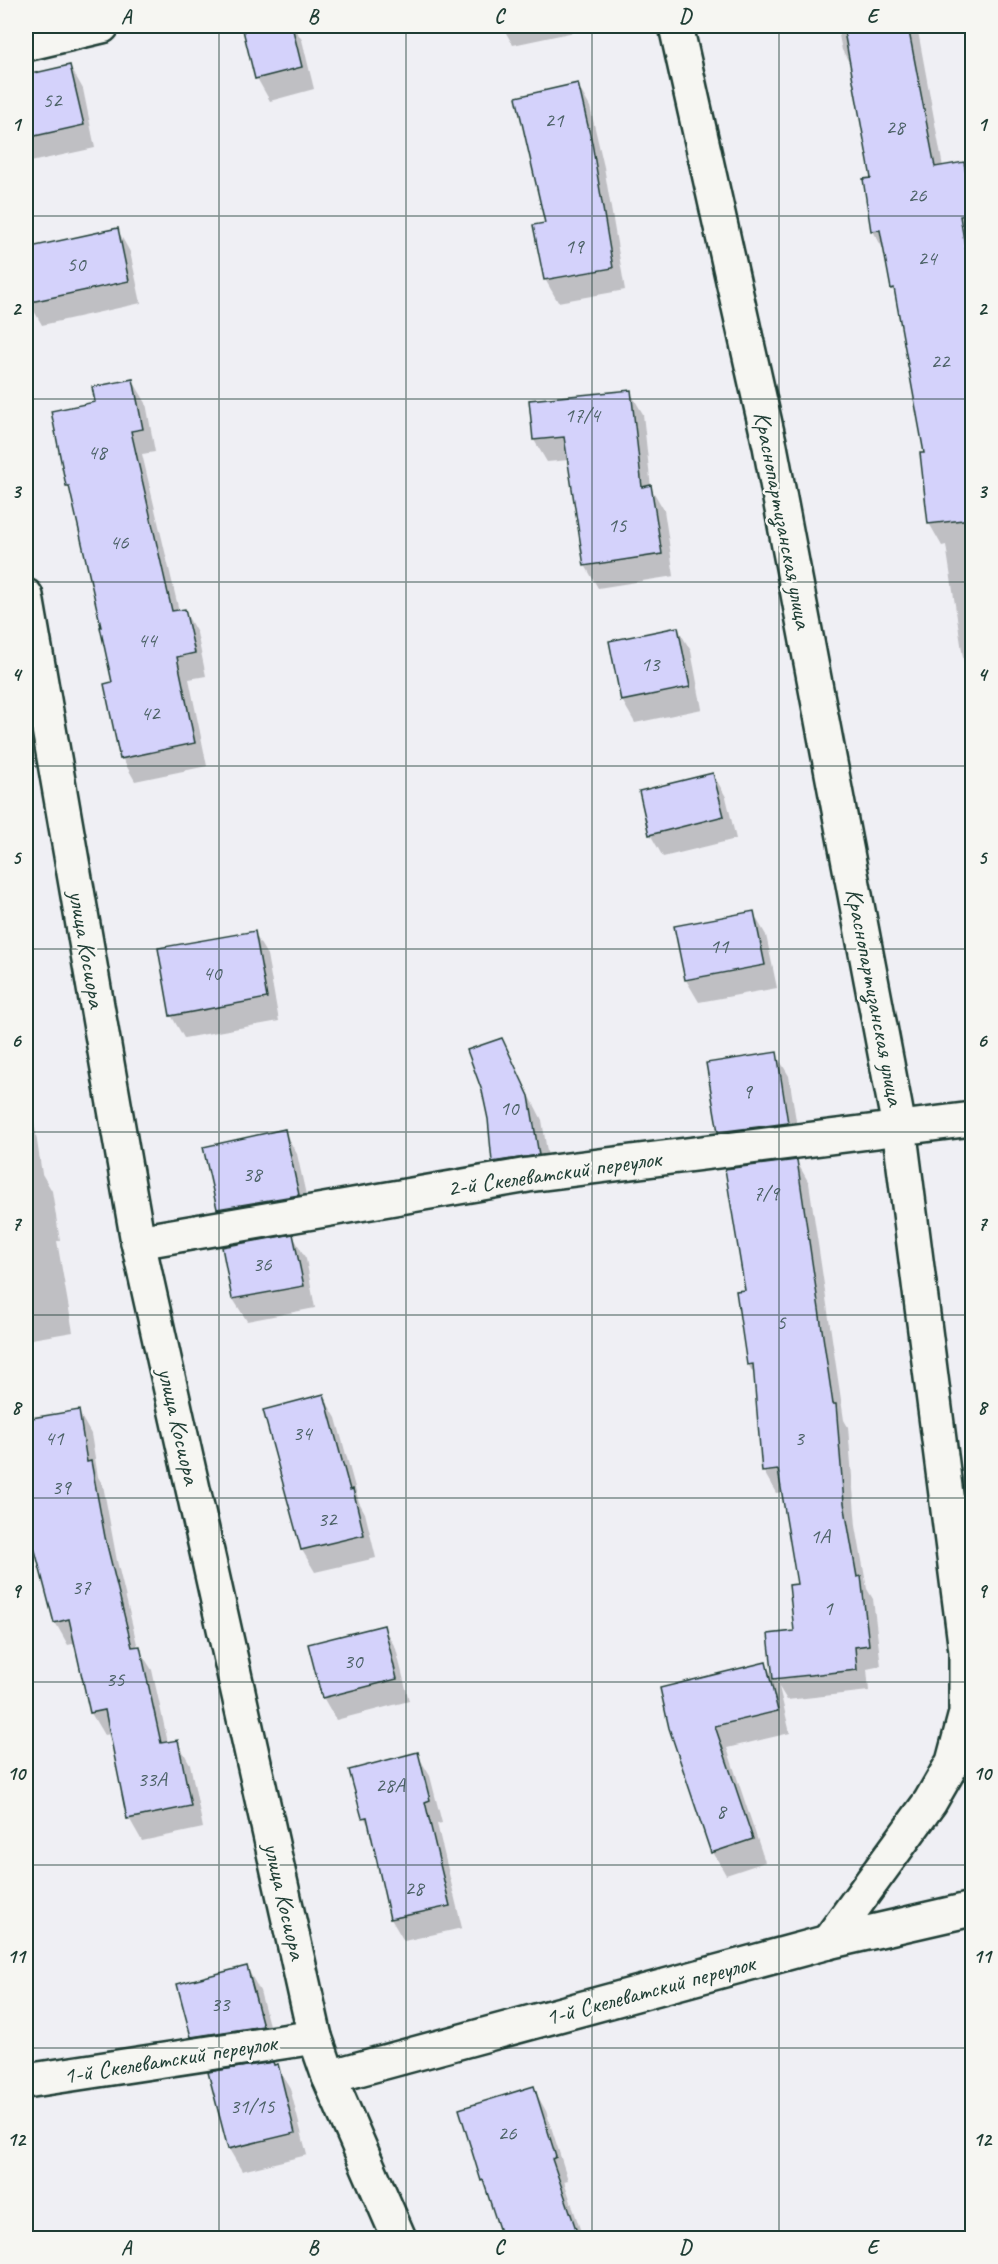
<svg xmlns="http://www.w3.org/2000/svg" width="998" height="2264" viewBox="0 0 998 2264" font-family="Caveat,sans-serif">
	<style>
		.shadow { fill: #0003 }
		.building { fill: #d4d2fb; stroke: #1f3d34; stroke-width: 1.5 }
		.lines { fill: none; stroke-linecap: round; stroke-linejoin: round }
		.minor-casing { stroke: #1f3d34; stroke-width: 38 }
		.minor { stroke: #f6f6f2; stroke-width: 33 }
		.grid { fill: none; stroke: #1f3d34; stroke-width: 1.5; stroke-opacity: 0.55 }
		.labels { text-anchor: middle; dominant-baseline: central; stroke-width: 5; stroke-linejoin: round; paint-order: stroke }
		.number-label { font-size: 21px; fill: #4c6266 }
		.street-label { font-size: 24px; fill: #1f3d34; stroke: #f6f6f2 }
		.neatline { fill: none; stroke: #1f3d34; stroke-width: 2 }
		.grid-label { font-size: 20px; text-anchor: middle; font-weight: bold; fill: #1f3d34 }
	</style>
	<rect width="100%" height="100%" fill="#efeff4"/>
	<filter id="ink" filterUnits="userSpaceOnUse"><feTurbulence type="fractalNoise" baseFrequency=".0167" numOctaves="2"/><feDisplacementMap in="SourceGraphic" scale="12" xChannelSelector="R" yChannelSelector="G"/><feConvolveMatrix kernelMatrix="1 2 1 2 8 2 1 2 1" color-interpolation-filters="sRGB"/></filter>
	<g filter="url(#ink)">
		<!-- shadow -->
		<g class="shadow">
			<polygon points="254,26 293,26 302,40 314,89 270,101 257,78 244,28"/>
			<polygon points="502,26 578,26 579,31 513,45"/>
			<polygon points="837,26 917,26 943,167 963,164 972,181 972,717 946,545 942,546 929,523 926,454 897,296 893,288 886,254 873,231 873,179 853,69 842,50"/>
			<polygon points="70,66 83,89 95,148 26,163 26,76"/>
			<polygon points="577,84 590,107 604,167 625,290 558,302 545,279 547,224"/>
			<polygon points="117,229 130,252 141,303 42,325 29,302 26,285 26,250"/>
			<polygon points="133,381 146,403 155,452 142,454 179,611 184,610 197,633 206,676 189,679 207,766 135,781 122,758 113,683 72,494 68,486 97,404"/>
			<polygon points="630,392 643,414 651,488 664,510 674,576 598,588 585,565 569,460 547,462 534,440"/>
			<polygon points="678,629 691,651 702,709 635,723 622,700"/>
			<polygon points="713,774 726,797 736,839 663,857 650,834"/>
			<polygon points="753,913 766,935 777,988 699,1002 686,980"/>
			<polygon points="254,933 267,955 279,1021 184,1038 171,1015"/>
			<polygon points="501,1040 542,1120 551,1177 507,1184 494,1162"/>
			<polygon points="776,1054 789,1076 800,1146 733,1154 720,1132"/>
			<polygon points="26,1068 42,1174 52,1191 60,1241 57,1241 73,1332 26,1340"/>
			<polygon points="284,1131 297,1154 311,1218 231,1232 218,1209 205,1148"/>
			<polygon points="797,1162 809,1183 844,1420 848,1427 856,1526 867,1589 873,1599 881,1666 867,1669 869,1691 787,1700 779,1687 790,1733 727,1748 765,1862 726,1875 713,1852 671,1727 766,1664 775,1681 770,1635 795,1633 799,1585 783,1492 776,1493 764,1472 755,1376 748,1364 747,1291"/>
			<polygon points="293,1236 306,1259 315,1308 247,1321 233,1299 223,1248"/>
			<polygon points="323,1396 336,1418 359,1502 365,1513 376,1558 315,1572 302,1550 265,1411"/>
			<polygon points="78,1411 91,1434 98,1477 103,1485 117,1561 138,1648 152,1670 168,1743 177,1741 190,1764 203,1828 142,1841 129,1818 112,1734 104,1735 91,1713 76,1643 68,1645 55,1622 33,1535 26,1490 26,1421"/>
			<polygon points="383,1626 396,1649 409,1701 336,1720 323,1697"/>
			<polygon points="417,1754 430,1776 442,1823 437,1824 462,1928 404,1941 391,1919 371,1830 364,1817"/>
			<polygon points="247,1968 260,1991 275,2048 206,2059 193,2036"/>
			<polygon points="277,2066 290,2088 307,2155 242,2171 229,2149 274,2067"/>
			<polygon points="533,2088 546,2111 568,2180 564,2181 583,2238 504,2238 461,2110"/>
		</g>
		<!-- building -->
		<g class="building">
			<polygon points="242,26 292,26 302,67 255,79"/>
			<polygon points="843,26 908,26 935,167 964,162 972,211 972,214 960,216 972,288 972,519 928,524 920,453 924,453 894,288 891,289 880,230 871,231 863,179 871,178"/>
			<polygon points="70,65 84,125 26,138 26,75"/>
			<polygon points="578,83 592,143 613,268 544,280 533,225 545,223 516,97"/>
			<polygon points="118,228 129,281 26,303 26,248"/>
			<polygon points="133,379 143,429 131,431 172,611 185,609 195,653 177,657 195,743 120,759 104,684 112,682 100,627 101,627 69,486 66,486 51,411 95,402 92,387"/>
			<polygon points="631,390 642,487 651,485 662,554 584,566 564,437 533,440 529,400"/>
			<polygon points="678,627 690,687 621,701 609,641"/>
			<polygon points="713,773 724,816 649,835 639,791"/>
			<polygon points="754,911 765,965 685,980 674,926"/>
			<polygon points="255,931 267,998 170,1016 158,948"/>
			<polygon points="502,1038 529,1096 539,1155 492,1162 488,1119 482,1091 467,1050"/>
			<polygon points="777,1052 788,1123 718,1132 706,1063"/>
			<polygon points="285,1129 299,1195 217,1209 203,1147"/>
			<polygon points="797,1160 833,1404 836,1404 844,1503 857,1577 861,1576 869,1645 855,1647 857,1670 773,1679 768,1634 794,1631 789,1585 797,1584 778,1470 762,1472 753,1364 747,1365 736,1291 745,1290 725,1169"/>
			<polygon points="293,1234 304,1286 232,1299 222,1247"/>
			<polygon points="324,1394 350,1490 353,1489 364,1535 301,1550 263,1410"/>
			<polygon points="79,1410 87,1462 91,1461 105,1537 132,1647 140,1646 161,1743 178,1740 191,1806 127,1819 105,1710 90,1713 69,1619 54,1623 31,1535 26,1501 26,1419"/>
			<polygon points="384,1625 397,1679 322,1698 308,1644"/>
			<polygon points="766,1662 778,1711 715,1726 753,1839 711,1853 669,1728 660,1688"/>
			<polygon points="418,1752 430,1800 425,1802 450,1906 390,1919 367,1817 362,1818 349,1770"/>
			<polygon points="247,1966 263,2026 191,2037 177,1984"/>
			<polygon points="273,2062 274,2065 278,2064 295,2133 228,2149 208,2072"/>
			<polygon points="534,2086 556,2157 552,2159 579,2238 502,2238 483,2180 481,2181 459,2109"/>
		</g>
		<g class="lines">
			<defs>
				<g id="minor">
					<polyline points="676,26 770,446 899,1127 966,1651 966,1713 953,1762 930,1802 828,1942"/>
					<polyline points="26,44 102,26"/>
					<polyline points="26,596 138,1242 315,2037 329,2077 399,2238"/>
					<polyline points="138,1242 528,1175 972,1119"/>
					<polyline points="329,2077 828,1942 972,1909"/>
					<polyline points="26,2081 315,2037"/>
				</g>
			</defs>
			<!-- minor casing -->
			<use href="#minor" class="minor-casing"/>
			<!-- minor -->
			<use href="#minor" class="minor"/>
		</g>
	</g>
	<!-- grid -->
	<path class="grid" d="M219,26V2238M406,26V2238M592,26V2238M779,26V2238M26,216H972M26,399H972M26,582H972M26,766H972M26,949H972M26,1132H972M26,1315H972M26,1498H972M26,1682H972M26,1865H972M26,2048H972"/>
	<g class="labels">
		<!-- number labels -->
		<g class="number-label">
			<text x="52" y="100">52</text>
			<text x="554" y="120">21</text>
			<text x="895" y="127">28</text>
			<text x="917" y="195">26</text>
			<text x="574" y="246">19</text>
			<text x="927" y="258">24</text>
			<text x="76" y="264">50</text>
			<text x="940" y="361">22</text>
			<text x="582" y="415">17/4</text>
			<text x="97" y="452">48</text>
			<text x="617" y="525">15</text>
			<text x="119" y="542">46</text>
			<text x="147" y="640">44</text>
			<text x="650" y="664">13</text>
			<text x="150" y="713">42</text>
			<text x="719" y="946">11</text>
			<text x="212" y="973">40</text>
			<text x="747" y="1091">9</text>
			<text x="509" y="1108">10</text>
			<text x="252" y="1174">38</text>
			<text x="766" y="1193">7/9</text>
			<text x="262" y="1264">36</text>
			<text x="781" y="1322">5</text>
			<text x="302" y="1433">34</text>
			<text x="54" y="1438">41</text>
			<text x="799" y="1438">3</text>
			<text x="61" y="1487">39</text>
			<text x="327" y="1519">32</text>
			<text x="820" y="1536">1А</text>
			<text x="81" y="1587">37</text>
			<text x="828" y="1608">1</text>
			<text x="353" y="1661">30</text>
			<text x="115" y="1679">35</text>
			<text x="152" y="1779">33А</text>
			<text x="390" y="1785">28А</text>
			<text x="721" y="1811">8</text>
			<text x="414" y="1888">28</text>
			<text x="220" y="2004">33</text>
			<text x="252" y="2106">31/15</text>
			<text x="507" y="2133">26</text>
		</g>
		<!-- street labels -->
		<g class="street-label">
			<text transform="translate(783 520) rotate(79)">Краснопартизанская улица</text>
			<text transform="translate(87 949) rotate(80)">улица Косиора</text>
			<text transform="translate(875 997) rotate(79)">Краснопартизанская улица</text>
			<text transform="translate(554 1173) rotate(-8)">2-й Скелеватский переулок</text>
			<text transform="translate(179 1426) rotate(77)">улица Косиора</text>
			<text transform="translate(285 1901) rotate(77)">улица Косиора</text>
			<text transform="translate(650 1990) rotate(-15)">1-й Скелеватский переулок</text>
			<text transform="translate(170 2059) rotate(-9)">1-й Скелеватский переулок</text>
		</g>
	</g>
	<!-- margin -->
	<rect width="998" height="2264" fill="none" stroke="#f6f6f2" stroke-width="66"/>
	<rect x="33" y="33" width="932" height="2198" class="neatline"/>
	<g class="grid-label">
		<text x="126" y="23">A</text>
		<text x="313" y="23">B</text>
		<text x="499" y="23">C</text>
		<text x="685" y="23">D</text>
		<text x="872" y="23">E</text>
		<text x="16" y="131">1</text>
		<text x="982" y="131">1</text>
		<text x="16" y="315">2</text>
		<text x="982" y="315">2</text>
		<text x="16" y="498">3</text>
		<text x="982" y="498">3</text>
		<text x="16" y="681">4</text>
		<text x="982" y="681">4</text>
		<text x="16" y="864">5</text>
		<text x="982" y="864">5</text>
		<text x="16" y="1047">6</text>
		<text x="982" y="1047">6</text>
		<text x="16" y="1230">7</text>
		<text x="982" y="1230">7</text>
		<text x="16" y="1414">8</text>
		<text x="982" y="1414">8</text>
		<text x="16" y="1597">9</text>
		<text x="982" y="1597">9</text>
		<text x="16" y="1780">10</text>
		<text x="982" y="1780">10</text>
		<text x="16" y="1963">11</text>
		<text x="982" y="1963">11</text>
		<text x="16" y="2146">12</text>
		<text x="982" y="2146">12</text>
		<text x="126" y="2254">A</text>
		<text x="313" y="2254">B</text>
		<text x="499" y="2254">C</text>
		<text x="685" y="2254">D</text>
		<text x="872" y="2254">E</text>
	</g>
</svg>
